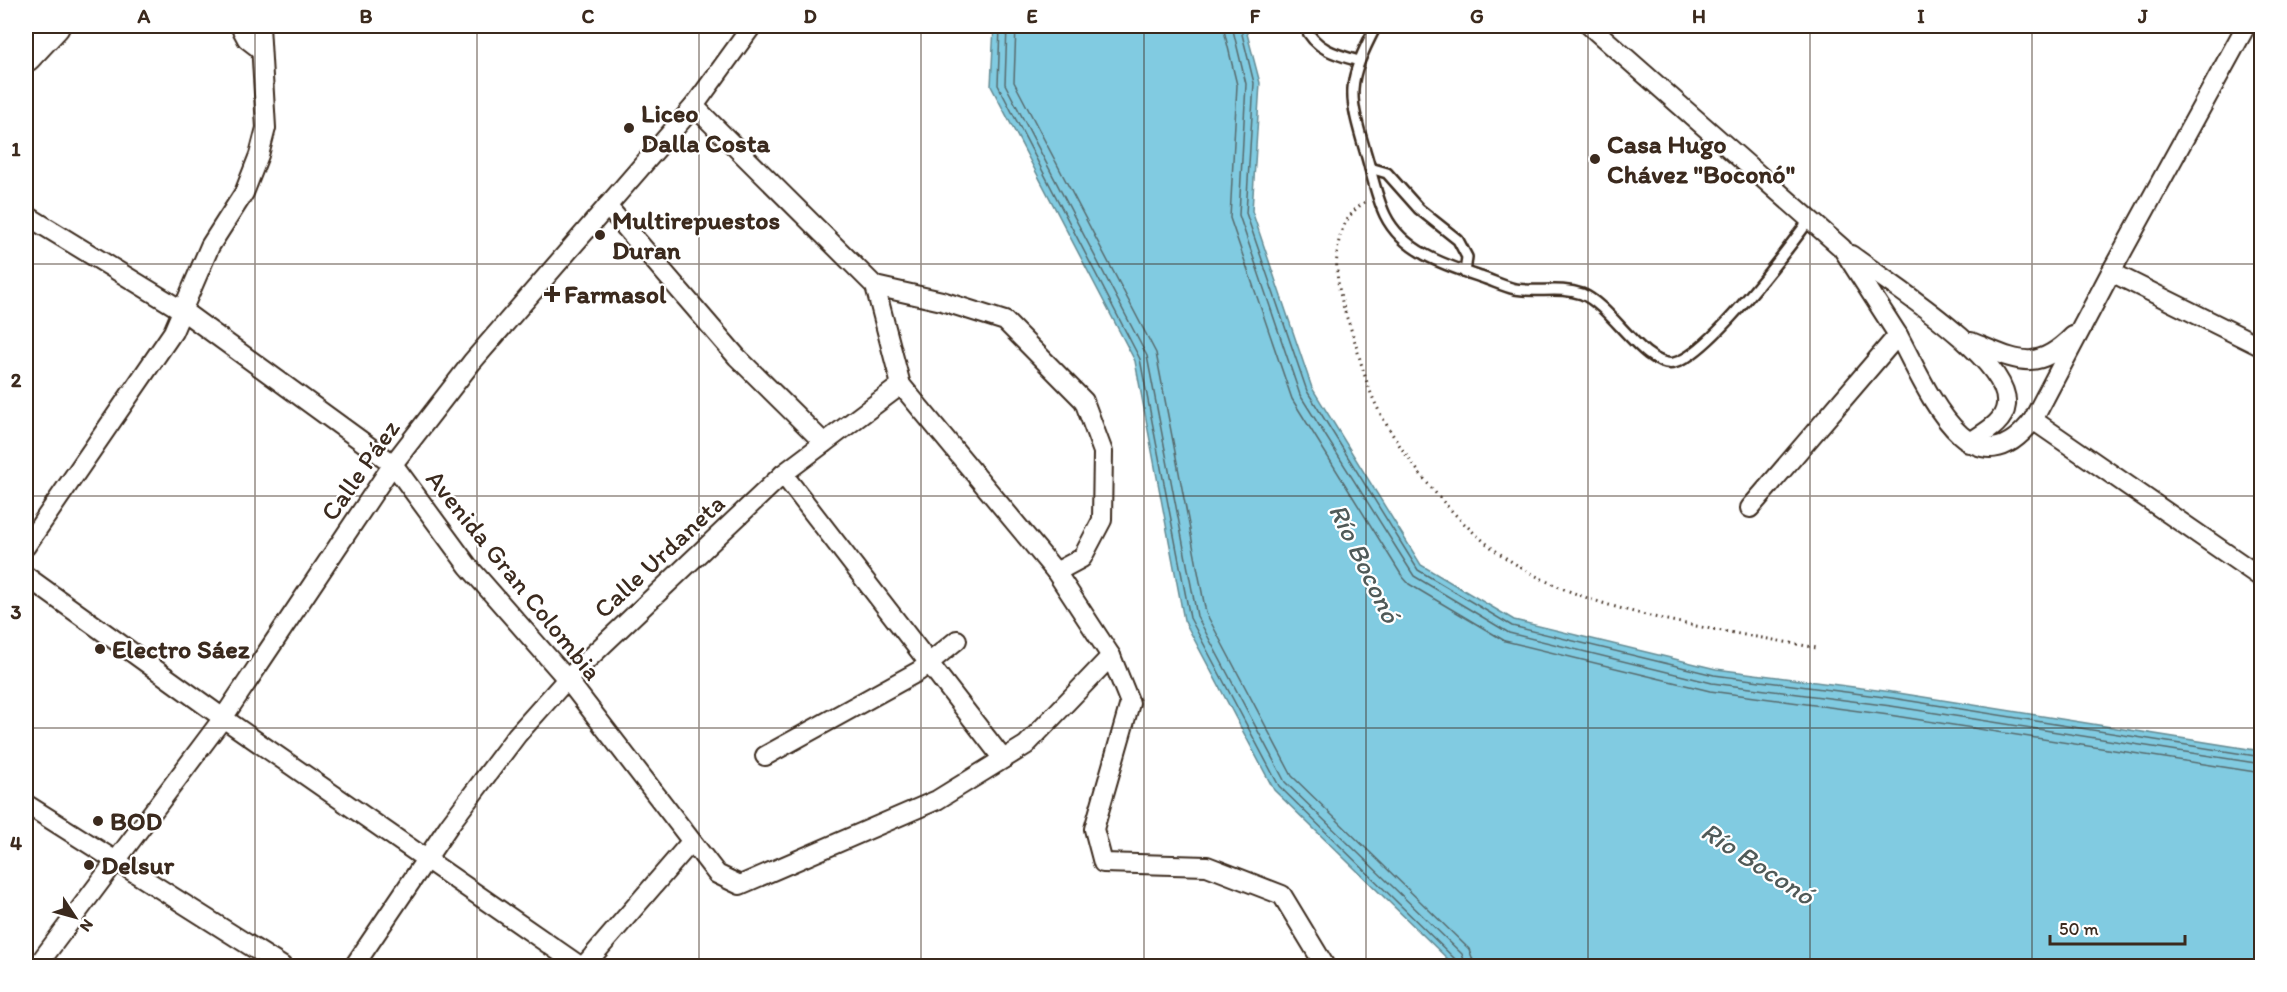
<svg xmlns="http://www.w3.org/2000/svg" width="2287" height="992" viewBox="0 0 2287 992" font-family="Itim,sans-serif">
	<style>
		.water { fill: #81cbe1; stroke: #658b93; stroke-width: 1.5 }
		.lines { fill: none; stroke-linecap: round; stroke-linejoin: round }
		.shore { stroke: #576a6c; stroke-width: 1.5 }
		.service-casing { stroke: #3b2a1e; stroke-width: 14 }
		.minor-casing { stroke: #3b2a1e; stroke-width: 22 }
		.primary-casing { stroke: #3b2a1e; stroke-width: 34 }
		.path { stroke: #3b2a1e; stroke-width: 3; stroke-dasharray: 1.5 4.5; stroke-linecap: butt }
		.service { stroke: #fff; stroke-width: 9 }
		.minor { stroke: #fff; stroke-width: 18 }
		.primary { stroke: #fff; stroke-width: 30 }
		.grid { fill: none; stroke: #3b2a1e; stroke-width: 1.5; stroke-opacity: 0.55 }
		.poi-dot { fill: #3b2a1e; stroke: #fff; stroke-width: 2 }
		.labels { text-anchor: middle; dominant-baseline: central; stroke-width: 4.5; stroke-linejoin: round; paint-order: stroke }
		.poi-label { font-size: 26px; font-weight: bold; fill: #3b2a1e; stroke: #fff; text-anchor: start }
		.street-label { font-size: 26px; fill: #3b2a1e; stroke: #fff }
		.water-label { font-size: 27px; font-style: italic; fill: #505a58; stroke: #fff }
		.neatline { fill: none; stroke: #3b2a1e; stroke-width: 2 }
		.grid-label { font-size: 20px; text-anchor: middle; font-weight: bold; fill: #3b2a1e }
	</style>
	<rect width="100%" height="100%" fill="#fff"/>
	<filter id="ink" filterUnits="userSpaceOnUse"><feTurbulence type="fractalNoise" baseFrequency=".0167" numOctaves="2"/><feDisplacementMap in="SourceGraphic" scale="12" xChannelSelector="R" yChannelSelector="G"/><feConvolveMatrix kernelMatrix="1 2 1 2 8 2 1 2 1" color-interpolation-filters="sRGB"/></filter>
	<g filter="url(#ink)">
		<!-- water -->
		<polygon class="water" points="994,26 1245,26 1260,83 1252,211 1312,388 1421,565 1514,620 1716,669 1892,692 2261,751 2261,966 1455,966 1274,790 1184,620 1135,361 991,86"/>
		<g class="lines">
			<!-- shore -->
			<g class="shore">
				<polyline points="1000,26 998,85 1140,359 1190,618 1279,786 1456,960 1458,966"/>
				<polyline points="1007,26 1005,84 1147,356 1197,616 1285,782 1462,954 1466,966"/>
				<polyline points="1016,26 1014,82 1156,353 1206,613 1292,776 1469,949 1475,966"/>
				<polyline points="1223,26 1237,85 1230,218 1292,399 1402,576 1409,584 1505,641 1710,691 1889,715 2262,773"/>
				<polyline points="1232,26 1246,84 1239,215 1300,395 1414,576 1509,633 1712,683 1891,706 2262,764"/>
				<polyline points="1240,26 1254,83 1246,213 1307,391 1418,570 1512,626 1714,675 1892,698 2262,757"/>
			</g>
			<defs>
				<g id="service">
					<path d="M1305,26C1314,49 1337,55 1359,61"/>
					<path d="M1376,26C1346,84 1348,93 1366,154C1372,174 1376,196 1385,215C1403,252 1445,265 1481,277C1493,281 1503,286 1515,289C1538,293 1560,286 1582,294C1612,306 1645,369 1674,363C1709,355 1787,250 1810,219"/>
					<polyline points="1370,168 1387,173 1419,209 1458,240 1467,257 1465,273"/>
				</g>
				<g id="minor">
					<polyline points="240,26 247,39 260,49"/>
					<polyline points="1590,26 1842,248 1898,335"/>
					<polyline points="694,106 875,286 901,385 1056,572 1111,656 1130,703 1094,829 1103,863 1207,866 1282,895 1325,966"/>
					<polyline points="607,206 737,357 824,443"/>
					<polyline points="26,215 183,311 393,464 468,566 567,679 717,874 740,885 937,800 1026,745 1111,656"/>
					<path d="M1851,255C1887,282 2011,359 2006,405C2004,424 1983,433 1969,443"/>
					<polyline points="2111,272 2262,347"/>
					<polyline points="875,286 942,301 1005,321 1084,401 1103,452 1102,520 1082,558 1056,572"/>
					<path d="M1971,342C2015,359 2035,375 2073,336"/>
					<polyline points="2033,420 2262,578"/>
					<polyline points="783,474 1003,759"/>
					<path d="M1750,508L1898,335C1924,382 1970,502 2033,420L2111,272L2246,26"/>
					<polyline points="26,546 173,332 210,246 244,193 259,155 266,128 260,26"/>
					<polyline points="26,576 223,718 580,966"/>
					<polyline points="765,756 919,671 957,640"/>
					<polyline points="26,804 282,966"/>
					<polyline points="37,966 223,718 393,464 472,362 694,106 752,26"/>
					<polyline points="354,966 450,824 517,735 567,679 783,474 901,385"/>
					<polyline points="584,966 691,842"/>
				</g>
				<polyline id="primary" points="26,56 54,26"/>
			</defs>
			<!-- service casing -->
			<use href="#service" class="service-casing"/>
			<!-- minor casing -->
			<use href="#minor" class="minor-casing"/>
			<!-- primary casing -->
			<use href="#primary" class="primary-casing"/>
			<!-- path -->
			<path class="path" d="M1365,202C1327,226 1334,281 1347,318C1358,347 1363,378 1377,407C1392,437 1412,464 1433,490C1458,519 1484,545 1517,565C1600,617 1721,629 1817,648"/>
			<!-- service -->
			<use href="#service" class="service"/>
			<!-- minor -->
			<use href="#minor" class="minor"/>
			<!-- primary -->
			<use href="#primary" class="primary"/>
		</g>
	</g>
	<!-- grid -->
	<path class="grid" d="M255,26V966M477,26V966M699,26V966M921,26V966M1144,26V966M1366,26V966M1588,26V966M1810,26V966M2032,26V966M26,264H2262M26,496H2262M26,728H2262"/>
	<!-- markers -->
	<g class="poi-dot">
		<circle cx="629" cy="128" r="6"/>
		<circle cx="1595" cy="159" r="6"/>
		<circle cx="600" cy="235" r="6"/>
		<path d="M549 285h6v6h6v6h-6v6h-6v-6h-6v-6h6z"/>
		<circle cx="100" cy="649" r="6"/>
		<circle cx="98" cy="821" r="6"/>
		<circle cx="89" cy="865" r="6"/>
	</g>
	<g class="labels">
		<!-- poi labels -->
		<g class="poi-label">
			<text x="641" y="113">Liceo<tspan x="641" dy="30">Dalla Costa</tspan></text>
			<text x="1607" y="144">Casa Hugo<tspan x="1607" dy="30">Chávez "Boconó"</tspan></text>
			<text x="612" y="220">Multirepuestos<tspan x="612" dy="30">Duran</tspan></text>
			<text x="564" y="294">Farmasol</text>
			<text x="112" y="649">Electro Sáez</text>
			<text x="110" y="821">BOD</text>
			<text x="101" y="865">Delsur</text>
		</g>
		<!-- street labels -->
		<g class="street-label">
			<text transform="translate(360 470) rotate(-55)">Calle Páez</text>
			<text transform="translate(659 556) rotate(-43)">Calle Urdaneta</text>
			<text transform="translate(514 575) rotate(51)">Avenida Gran Colombia</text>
		</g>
		<!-- water labels -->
		<g class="water-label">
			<text transform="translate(1365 563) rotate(64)">Río Boconó</text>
			<text transform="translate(1758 863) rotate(33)">Río Boconó</text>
		</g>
	</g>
	<!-- margin -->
	<rect width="2287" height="992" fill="none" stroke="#fff" stroke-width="66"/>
	<!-- north arrow -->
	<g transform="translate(75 917) rotate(126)" stroke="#ffffff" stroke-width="4.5" paint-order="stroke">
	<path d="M0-4.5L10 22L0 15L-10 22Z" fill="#3b2a1e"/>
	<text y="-9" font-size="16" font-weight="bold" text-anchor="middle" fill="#3b2a1e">N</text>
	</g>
	<!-- scale -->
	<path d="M2050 935v9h135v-9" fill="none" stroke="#3b2a1e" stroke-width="3"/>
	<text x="2059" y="935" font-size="18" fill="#3b2a1e" stroke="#ffffff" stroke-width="4.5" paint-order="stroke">50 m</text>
	<rect x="33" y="33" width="2221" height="926" class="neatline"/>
	<g class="grid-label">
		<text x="144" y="23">A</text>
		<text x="366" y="23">B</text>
		<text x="588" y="23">C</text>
		<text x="810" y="23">D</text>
		<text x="1032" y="23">E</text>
		<text x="1255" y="23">F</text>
		<text x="1477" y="23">G</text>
		<text x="1699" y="23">H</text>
		<text x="1921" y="23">I</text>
		<text x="2143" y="23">J</text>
		<text x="16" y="156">1</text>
		<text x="16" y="387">2</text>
		<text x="16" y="619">3</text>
		<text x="16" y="850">4</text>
	</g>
</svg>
